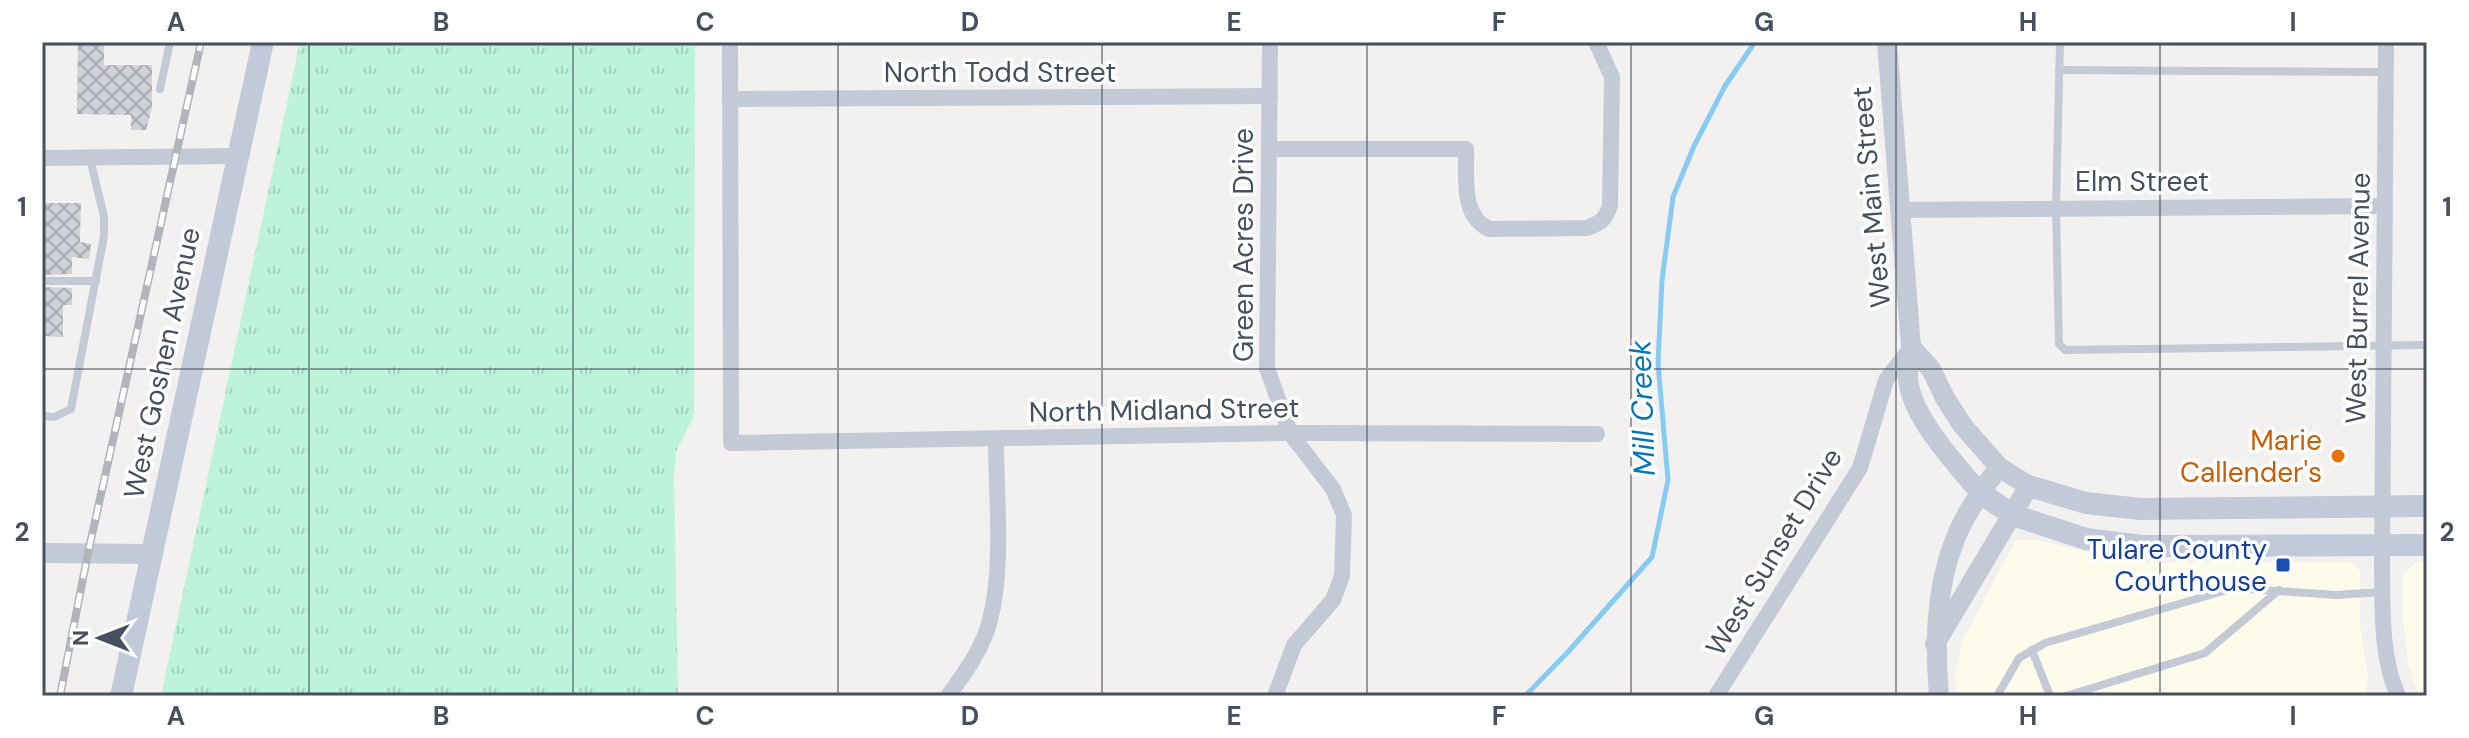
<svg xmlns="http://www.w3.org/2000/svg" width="2469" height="738" viewBox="0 0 2469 738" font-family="'DM Sans',sans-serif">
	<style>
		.commercial { fill: #fdfbea }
		.grass { fill: url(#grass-tufts) }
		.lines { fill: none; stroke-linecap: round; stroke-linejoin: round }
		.stream { stroke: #87cbf2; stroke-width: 5 }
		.building { fill: url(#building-cross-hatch) }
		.service { stroke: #c3cad6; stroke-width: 8 }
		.minor { stroke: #c3cad6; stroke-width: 16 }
		.tertiary { stroke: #c3cad6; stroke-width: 20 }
		.secondary { stroke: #c2cada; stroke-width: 22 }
		.rail-casing { stroke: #b2b4bb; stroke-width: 8 }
		.rail { stroke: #fff; stroke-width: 5; stroke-dasharray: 15; stroke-linecap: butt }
		.grid { fill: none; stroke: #47505f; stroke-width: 2; stroke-opacity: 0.55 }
		.food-dot { fill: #e8710a; stroke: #fff; stroke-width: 3 }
		.transit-dot { fill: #1a4fb4; stroke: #fff; stroke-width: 3 }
		.labels { text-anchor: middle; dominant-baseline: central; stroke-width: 7; stroke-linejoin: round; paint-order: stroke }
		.street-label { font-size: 28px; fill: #47505f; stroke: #fff }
		.food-label { font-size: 28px; fill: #c56008; stroke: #fff; text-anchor: end }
		.transit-label { font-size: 28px; fill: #164399; stroke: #fff; text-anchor: end }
		.water-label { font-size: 30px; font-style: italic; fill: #0275b7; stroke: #fff }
		.neatline { fill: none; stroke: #47505f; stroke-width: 3 }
		.grid-label { font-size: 26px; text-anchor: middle; font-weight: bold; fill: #47505f }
	</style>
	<defs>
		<pattern id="grass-tufts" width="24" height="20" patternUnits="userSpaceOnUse" patternTransform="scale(2)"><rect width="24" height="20" fill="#bcf3da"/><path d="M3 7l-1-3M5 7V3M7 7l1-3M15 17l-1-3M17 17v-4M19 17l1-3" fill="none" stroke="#a3d2be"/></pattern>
		<pattern id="building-cross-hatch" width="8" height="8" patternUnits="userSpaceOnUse" patternTransform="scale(2)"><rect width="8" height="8" fill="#cfd1d8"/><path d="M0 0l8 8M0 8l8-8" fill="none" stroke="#aaacb2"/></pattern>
	</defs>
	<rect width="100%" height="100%" fill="#f3f1f0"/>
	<!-- commercial -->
	<g class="commercial">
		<polygon points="2016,540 2038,540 2132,563 2352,562 2360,571 2360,624 2368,678 2366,696 1956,696 1955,675 1962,641"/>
		<polygon points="2416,562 2427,562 2427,696 2419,696 2408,665 2403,621 2403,574"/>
	</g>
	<!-- grass -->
	<polygon class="grass" points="300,42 695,42 694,415 676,452 674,478 678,696 161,696"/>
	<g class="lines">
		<!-- stream -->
		<polyline class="stream" points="1525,696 1567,653 1652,557 1668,480 1658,363 1662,280 1673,197 1694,146 1725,86 1755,42"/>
	</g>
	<!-- building -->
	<g class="building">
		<polygon points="78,42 104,42 104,65 152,65 152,108 146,130 131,130 131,115 77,114"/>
		<polygon points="42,203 81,203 80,242 91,244 89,259 72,257 72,274 42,275"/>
		<polygon points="42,287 72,288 72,305 63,305 63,337 42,336"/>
	</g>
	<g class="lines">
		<!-- service -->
		<g class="service">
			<polyline points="2060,42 2056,208 2059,344 2065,350 2427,345"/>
			<polyline points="2059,70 2385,72"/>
			<polyline points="160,89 170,42"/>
			<polyline points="46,281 96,281"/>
			<polyline points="42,416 54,417 71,409 104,236 104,217 90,158"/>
			<polyline points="2032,650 2050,696"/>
			<polyline points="1997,696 2019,658 2045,643 2234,588 2336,595 2382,592"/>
			<polyline points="2066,696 2205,653 2279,590"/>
		</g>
		<!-- minor -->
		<g class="minor">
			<polyline points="730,42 731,443 1290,433 1597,434"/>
			<polyline points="1270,42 1267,368 1290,433 1333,489 1344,515 1342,576 1333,600 1294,645 1275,696"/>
			<path d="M2386,42L2382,564C2383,608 2380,655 2398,696"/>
			<polyline points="730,99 1270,96"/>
			<path d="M1270,149H1466C1467,177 1460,215 1489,229L1587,228C1601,223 1606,219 1610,205L1612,77L1596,42"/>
			<polyline points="42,158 237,156"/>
			<polyline points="1899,210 2385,206"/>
			<path d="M948,696C965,673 983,648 990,620C1004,565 996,497 996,440"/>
			<polyline points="1716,696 1860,468 1886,380 1910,349"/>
		</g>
		<!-- tertiary -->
		<g class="tertiary">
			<path d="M1887,42L1911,347C1910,359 1906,374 1909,385C1915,421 1957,465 1980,493"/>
			<polyline points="1911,347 1931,369 1945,398 1963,426 1999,467 2029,486 1935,644"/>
			<polyline points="42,553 152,554"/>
			<path d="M1939,696C1935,645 1935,591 1954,542C1964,515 1982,490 1999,467"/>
		</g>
		<!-- secondary -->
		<g class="secondary">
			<polyline points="2029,486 2086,503 2140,509 2427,506"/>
			<polyline points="1980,493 2013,515 2086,539 2142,546 2427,545"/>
			<polyline points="121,696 263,42"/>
		</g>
		<defs>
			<polyline id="rail" points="60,696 88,553 201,42"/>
		</defs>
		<!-- rail casing -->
		<use href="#rail" class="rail-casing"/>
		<!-- rail -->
		<use href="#rail" class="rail"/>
	</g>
	<!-- grid -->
	<path class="grid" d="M309,42V696M573,42V696M838,42V696M1102,42V696M1367,42V696M1631,42V696M1896,42V696M2160,42V696M42,369H2427"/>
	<!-- markers -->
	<circle class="food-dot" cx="2338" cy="456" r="8"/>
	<rect class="transit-dot" x="2275" y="557" width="16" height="16" rx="4"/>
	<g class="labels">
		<!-- street labels -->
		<g class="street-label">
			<text x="1000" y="72">North Todd Street</text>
			<text x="2142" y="181">Elm Street</text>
			<text transform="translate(1871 197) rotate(-95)">West Main Street</text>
			<text transform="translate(1243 245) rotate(-90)">Green Acres Drive</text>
			<text transform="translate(2358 298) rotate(-89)">West Burrel Avenue</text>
			<text transform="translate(162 363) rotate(-78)">West Goshen Avenue</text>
			<text transform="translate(1164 410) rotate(-1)">North Midland Street</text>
			<text transform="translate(1774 552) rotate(-59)">West Sunset Drive</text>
		</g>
		<!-- food labels -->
		<g class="food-label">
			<text x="2322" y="440">Marie<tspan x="2322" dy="32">Callender's</tspan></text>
		</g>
		<!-- transit labels -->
		<g class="transit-label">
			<text x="2267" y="549">Tulare County<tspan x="2267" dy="32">Courthouse</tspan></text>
		</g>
		<!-- water labels -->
		<g class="water-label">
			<text transform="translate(1642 408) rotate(-92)">Mill Creek</text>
		</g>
	</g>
	<!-- border -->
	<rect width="2469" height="738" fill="none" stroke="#ffffff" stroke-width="88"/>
	<!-- north arrow -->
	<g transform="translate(100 638) rotate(270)" stroke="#ffffff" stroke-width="6" paint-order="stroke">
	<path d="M0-6L14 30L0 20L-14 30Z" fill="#47505f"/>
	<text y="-12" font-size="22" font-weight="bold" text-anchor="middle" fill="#47505f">N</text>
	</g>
	<rect x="44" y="44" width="2381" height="650" class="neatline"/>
	<g class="grid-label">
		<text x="176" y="31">A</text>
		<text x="441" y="31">B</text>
		<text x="705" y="31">C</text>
		<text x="970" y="31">D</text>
		<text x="1234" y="31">E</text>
		<text x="1499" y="31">F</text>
		<text x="1764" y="31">G</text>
		<text x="2028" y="31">H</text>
		<text x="2293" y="31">I</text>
		<text x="22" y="216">1</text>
		<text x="2447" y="216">1</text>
		<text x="22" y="541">2</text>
		<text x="2447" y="541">2</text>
		<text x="176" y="725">A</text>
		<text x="441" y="725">B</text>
		<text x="705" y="725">C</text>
		<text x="970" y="725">D</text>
		<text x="1234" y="725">E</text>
		<text x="1499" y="725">F</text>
		<text x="1764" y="725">G</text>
		<text x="2028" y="725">H</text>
		<text x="2293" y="725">I</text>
	</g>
</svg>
